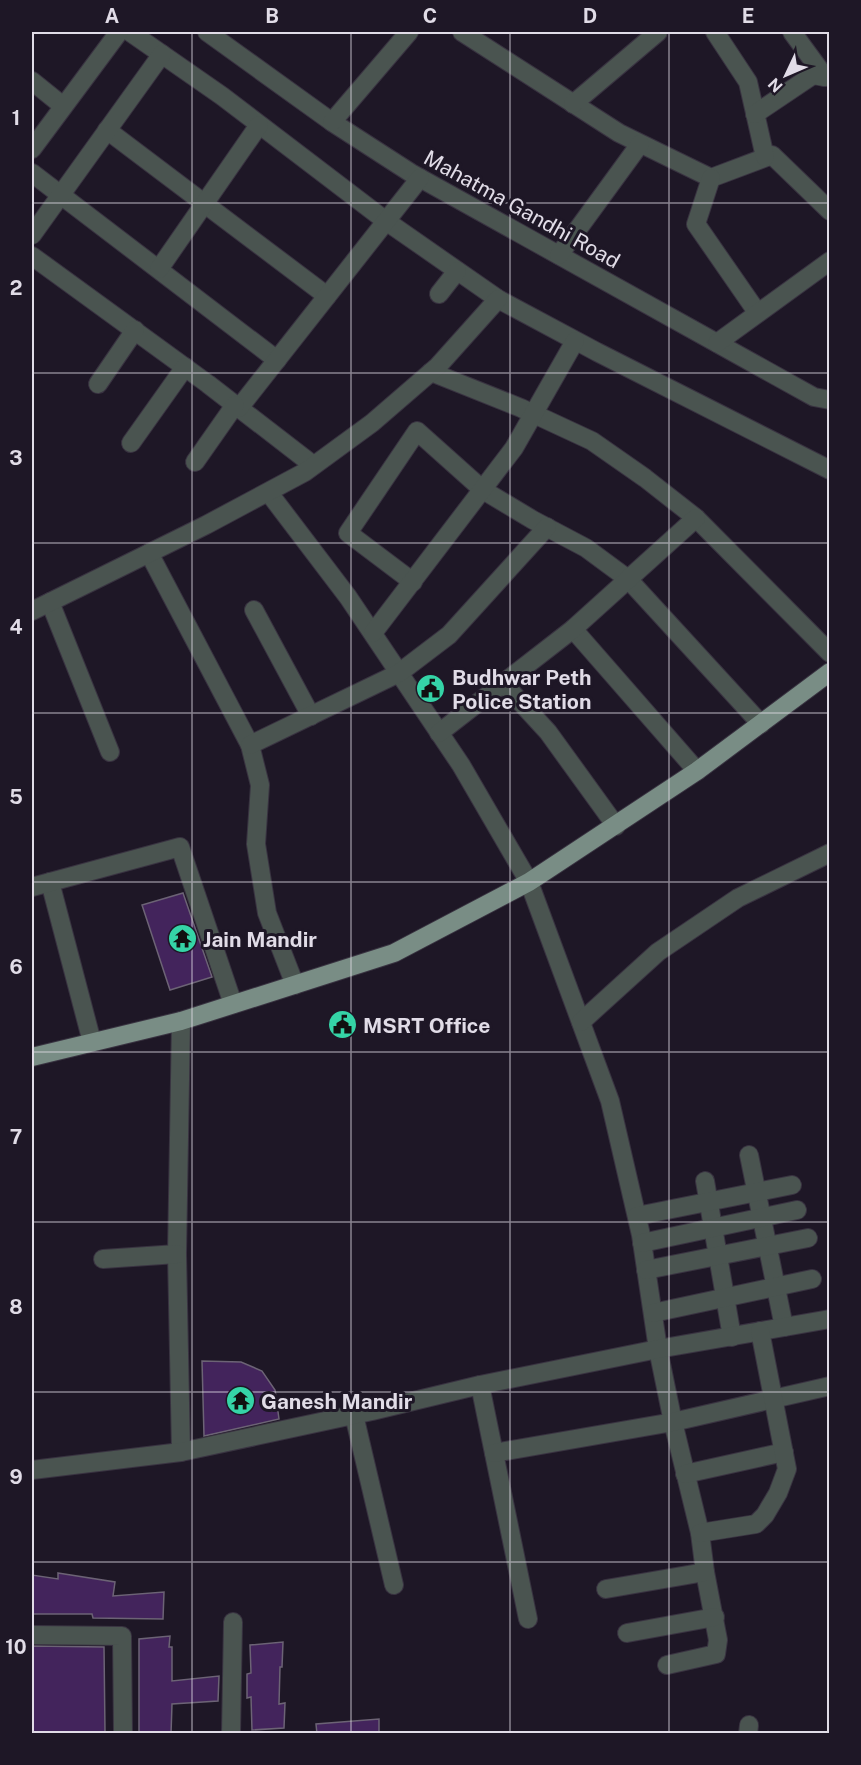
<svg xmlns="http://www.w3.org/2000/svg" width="861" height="1765" viewBox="0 0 861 1765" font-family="'Public Sans',sans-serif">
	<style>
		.building { fill: #43245c; stroke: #6c6375; stroke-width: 1.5 }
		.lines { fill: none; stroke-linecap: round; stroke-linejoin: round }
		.minor-casing { stroke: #393341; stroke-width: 20 }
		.major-casing { stroke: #393341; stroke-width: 20 }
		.minor { stroke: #4a5450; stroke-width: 18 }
		.major { stroke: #798d85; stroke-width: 18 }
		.grid { fill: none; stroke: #e1dce7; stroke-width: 1.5; stroke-opacity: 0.55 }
		.labels { text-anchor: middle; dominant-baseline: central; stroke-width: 6; stroke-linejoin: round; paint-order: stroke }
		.street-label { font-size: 21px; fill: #e1dce7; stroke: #1e1726 }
		.poi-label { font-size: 21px; font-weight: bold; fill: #e1dce7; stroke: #1e1726; text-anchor: start }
		.neatline { fill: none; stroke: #e1dce7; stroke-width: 2 }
		.grid-label { font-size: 20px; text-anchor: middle; font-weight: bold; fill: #e1dce7 }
	</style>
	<rect width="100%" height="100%" fill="#1e1726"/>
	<!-- building -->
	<g class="building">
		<polygon points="183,893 212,977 170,990 142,905"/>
		<polygon points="202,1361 241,1362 262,1371 275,1390 279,1419 204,1436"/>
		<polygon points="58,1573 115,1582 113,1596 164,1592 163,1619 93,1618 92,1614 32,1614 32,1575 58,1579"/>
		<polygon points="170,1636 169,1647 172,1647 172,1681 219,1676 218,1701 172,1704 171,1734 139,1734 139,1639"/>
		<polygon points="283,1642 282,1667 280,1667 279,1704 285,1703 284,1728 252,1730 251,1697 247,1698 247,1674 251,1673 250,1645"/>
		<polygon points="32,1646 104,1647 105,1732 32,1734"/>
		<polygon points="379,1719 379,1734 317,1734 316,1724"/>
	</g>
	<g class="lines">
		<defs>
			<g id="minor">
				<polyline points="130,32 222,96 386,221 498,299 597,352 830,470"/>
				<polyline points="207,32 332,122 411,173 814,397 830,400"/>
				<polyline points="462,32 619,133 711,178 772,155 830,211"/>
				<polyline points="715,32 748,82 765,157"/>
				<polyline points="792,32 825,77"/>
				<polyline points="32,81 63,106"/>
				<polyline points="573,104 658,32"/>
				<polyline points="755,114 813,75 825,77 830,73"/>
				<polyline points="332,122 409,32"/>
				<polyline points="107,130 327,296"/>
				<polyline points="32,149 119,32"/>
				<polyline points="32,173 277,360"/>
				<polyline points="711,178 696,224 757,312"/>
				<polyline points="32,235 162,54"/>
				<polyline points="559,255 640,144"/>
				<polyline points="32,256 208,384 313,465"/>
				<polyline points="159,269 259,125"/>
				<polyline points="439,294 457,271"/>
				<polyline points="717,343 830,261"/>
				<polyline points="431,372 521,408 592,441 645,478 696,518 830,653"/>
				<polyline points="98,384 135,330"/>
				<polyline points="239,408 420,178"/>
				<polyline points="131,443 185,367"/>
				<polyline points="195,462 235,405"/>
				<polyline points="269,493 348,597 461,765 529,882 610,1101 641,1235 658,1349 673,1422 700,1533 705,1572 718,1640 716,1654 667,1665"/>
				<polyline points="149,553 250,745 260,785 256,844 267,913 295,985"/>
				<polyline points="413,582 348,533 417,431 483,490 533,520 586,548 628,579 761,724"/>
				<polyline points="50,602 110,752"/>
				<polyline points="254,610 311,716"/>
				<polyline points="32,611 206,525 305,472 372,423 438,366 498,299"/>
				<polyline points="573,629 697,771"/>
				<polyline points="373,633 514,448 575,341"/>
				<polyline points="503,683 548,732 616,826"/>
				<polyline points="439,733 573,629 696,518"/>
				<polyline points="250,745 399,673 449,635 547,527"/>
				<polyline points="50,882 92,1042"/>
				<polyline points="32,887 180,847 233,1004"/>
				<polyline points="181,1021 177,1254 181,1452"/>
				<polyline points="581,1022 658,952 738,898 830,853"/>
				<polyline points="749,1155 784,1327"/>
				<polyline points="705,1181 732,1337"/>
				<polyline points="637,1216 792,1185"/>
				<polyline points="642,1243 797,1210"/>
				<polyline points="103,1259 177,1254"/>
				<polyline points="646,1270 808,1238"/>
				<polyline points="653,1313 812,1279"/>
				<polyline points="480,1385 528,1619"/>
				<polyline points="354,1415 394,1585"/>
				<polyline points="494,1453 673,1422 830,1386"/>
				<polyline points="32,1470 181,1452 372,1411 480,1385 658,1349 830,1319"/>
				<polyline points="685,1474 784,1452"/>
				<polyline points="700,1533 756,1524 765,1515 778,1493 787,1469 760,1331"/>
				<polyline points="606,1589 705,1572"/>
				<polyline points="627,1633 715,1617"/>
				<polyline points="32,1635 122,1636 123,1734"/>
				<polyline points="231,1734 233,1622"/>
				<polyline points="748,1734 749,1725"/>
			</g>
			<polyline id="major" points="32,1057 181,1021 394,953 529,882 697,771 830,672"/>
		</defs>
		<!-- minor casing -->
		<use href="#minor" class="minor-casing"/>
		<!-- major casing -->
		<use href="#major" class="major-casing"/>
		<!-- minor -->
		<use href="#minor" class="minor"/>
		<!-- major -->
		<use href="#major" class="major"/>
	</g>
	<!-- grid -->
	<path class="grid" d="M192,32V1734M351,32V1734M510,32V1734M669,32V1734M32,203H830M32,373H830M32,543H830M32,713H830M32,882H830M32,1052H830M32,1222H830M32,1392H830M32,1562H830"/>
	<!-- icons -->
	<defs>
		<symbol id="civic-disc" viewBox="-11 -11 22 22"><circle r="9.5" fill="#35d4a7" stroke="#1e1726"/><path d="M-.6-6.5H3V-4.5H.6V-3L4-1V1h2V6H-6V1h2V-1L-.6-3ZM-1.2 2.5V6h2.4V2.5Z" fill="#111"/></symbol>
		<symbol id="temple-disc" viewBox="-11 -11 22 22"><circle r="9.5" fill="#35d4a7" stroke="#1e1726"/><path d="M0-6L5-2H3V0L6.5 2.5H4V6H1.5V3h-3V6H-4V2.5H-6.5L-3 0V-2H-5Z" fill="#111"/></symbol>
	</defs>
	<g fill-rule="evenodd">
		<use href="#civic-disc" x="414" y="672" width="33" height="33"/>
		<use href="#temple-disc" x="166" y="922" width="33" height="33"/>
		<use href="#civic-disc" x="326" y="1008" width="33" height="33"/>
		<use href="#temple-disc" x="224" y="1384" width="33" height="33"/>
	</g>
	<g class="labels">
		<!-- street labels -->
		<g class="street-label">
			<text transform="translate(522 209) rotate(29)">Mahatma Gandhi Road</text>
		</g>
		<!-- poi labels -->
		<g class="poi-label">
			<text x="452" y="677">Budhwar Peth<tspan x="452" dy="24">Police Station</tspan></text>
			<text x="203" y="939">Jain Mandir</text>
			<text x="363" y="1025">MSRT Office</text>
			<text x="261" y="1401">Ganesh Mandir</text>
		</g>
	</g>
	<!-- border -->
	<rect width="861" height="1765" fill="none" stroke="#1e1726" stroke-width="66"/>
	<!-- north arrow -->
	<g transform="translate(786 75) rotate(226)" stroke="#1e1726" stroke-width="4.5" paint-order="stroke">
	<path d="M0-4.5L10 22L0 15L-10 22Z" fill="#e1dce7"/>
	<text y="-9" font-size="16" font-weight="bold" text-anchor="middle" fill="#e1dce7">N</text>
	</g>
	<rect x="33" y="33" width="795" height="1699" class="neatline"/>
	<g class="grid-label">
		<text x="112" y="23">A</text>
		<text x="272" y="23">B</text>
		<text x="430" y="23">C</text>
		<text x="590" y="23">D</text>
		<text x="748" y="23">E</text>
		<text x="16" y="125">1</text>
		<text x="16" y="295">2</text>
		<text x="16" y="465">3</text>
		<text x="16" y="634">4</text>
		<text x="16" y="804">5</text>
		<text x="16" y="974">6</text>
		<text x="16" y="1144">7</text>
		<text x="16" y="1314">8</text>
		<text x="16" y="1484">9</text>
		<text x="16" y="1654">10</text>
	</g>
</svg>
